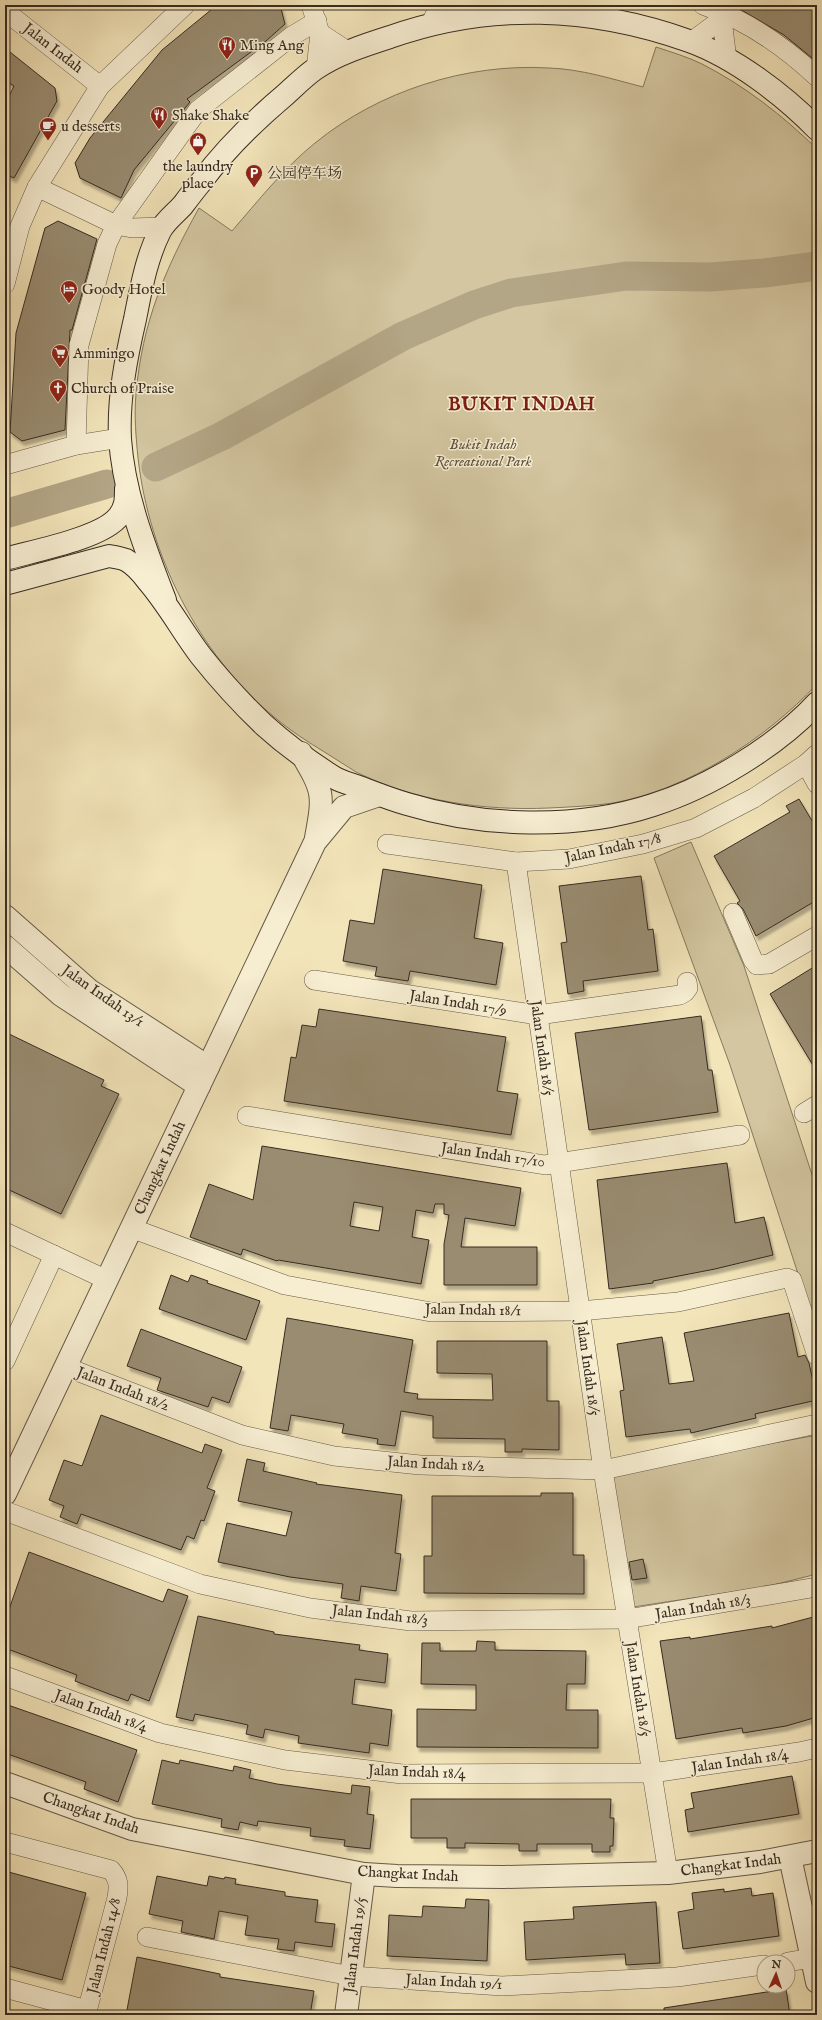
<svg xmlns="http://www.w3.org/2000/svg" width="822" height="2020" viewBox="0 0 822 2020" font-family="'IM FELL English','Noto Serif SC',serif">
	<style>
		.green { fill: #d3c6a0; stroke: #857961 }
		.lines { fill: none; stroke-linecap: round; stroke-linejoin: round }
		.river { stroke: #b3a686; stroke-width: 29 }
		.building { fill: #998c71; stroke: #372c22; fill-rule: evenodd; filter: url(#shadow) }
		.minor-casing { stroke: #665a48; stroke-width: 20 }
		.tertiary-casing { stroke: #665a48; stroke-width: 24 }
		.secondary-casing { stroke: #372c22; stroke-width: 24 }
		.minor { stroke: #f7eed2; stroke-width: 19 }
		.tertiary { stroke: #f7eed2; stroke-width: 22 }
		.secondary { stroke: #f7eed2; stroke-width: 22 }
		.labels { text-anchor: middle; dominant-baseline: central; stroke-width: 3; stroke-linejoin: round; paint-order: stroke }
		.poi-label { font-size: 15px; fill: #372c22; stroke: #f7eed2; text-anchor: start }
		.street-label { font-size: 15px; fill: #372c22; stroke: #f7eed2 }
		.park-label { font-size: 15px; font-style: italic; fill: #5e5242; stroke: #f7eed2 }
		.district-label { font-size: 19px; font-weight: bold; letter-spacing: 1px; fill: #7a1f14; stroke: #f7eed2 }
	</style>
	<defs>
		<filter id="shadow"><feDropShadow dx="2.5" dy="4.5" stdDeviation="1" flood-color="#0004"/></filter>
	</defs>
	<rect width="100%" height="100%" fill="#f3e5ba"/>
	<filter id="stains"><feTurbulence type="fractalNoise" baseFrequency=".005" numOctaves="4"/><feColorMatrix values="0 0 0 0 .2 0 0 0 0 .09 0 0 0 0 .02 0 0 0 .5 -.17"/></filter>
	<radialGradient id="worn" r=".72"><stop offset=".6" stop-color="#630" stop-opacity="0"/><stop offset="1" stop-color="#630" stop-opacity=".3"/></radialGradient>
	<!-- green -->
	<g class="green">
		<path d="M656,47C671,52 688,57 702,64C745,86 782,115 817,149V684C766,739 687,790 613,803C592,806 570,807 549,808C483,811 415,801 356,772C346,766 336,759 326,753C308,742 289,730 273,716C198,653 149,555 138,458C136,437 134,416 136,394C142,323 165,269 199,208L232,231C258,201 284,168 315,143C379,91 466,63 549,68C581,69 612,79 643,87Z"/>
		<polygon points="691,842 744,966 817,1190 817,1332 730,1065 654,858"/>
		<polygon points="817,1435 817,1574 765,1587 633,1607 606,1474"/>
	</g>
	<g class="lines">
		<!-- river -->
		<g class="river">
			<polyline points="156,467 222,436 403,336 474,305 511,293 626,276 710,277 764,273 817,266"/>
			<polyline points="5,514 107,484"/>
		</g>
	</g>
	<!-- building -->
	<g class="building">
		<polygon points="217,5 280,5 285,24 266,41 187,99 190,102 134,170 121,198 80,178 75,163 90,138 162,50"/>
		<polygon points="739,5 817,5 817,62 784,35 738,8"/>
		<polygon points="5,48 55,88 57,101 14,178 5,174 5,104 14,86 5,80"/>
		<polygon points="58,221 97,239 72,330 70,330 65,430 22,441 10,432 16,333 45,228"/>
		<polygon points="799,799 817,829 817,900 756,936 743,909 737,903 740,901 714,856 790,812 786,806"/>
		<polygon points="383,869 482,885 474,938 503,943 496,985 410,971 408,981 375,976 377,967 343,961 350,920 374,924"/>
		<polygon points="641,876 648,930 653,929 658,971 583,981 584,991 568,994 561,943 567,942 559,886"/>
		<polygon points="817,965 817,1072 770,994"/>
		<polygon points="319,1009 506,1037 497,1091 518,1094 511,1135 284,1101 291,1057 296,1058 302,1025 316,1027"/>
		<polygon points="701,1016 708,1070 712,1070 718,1112 589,1130 575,1033"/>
		<polygon points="5,1032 104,1080 101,1086 119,1094 61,1214 5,1188"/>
		<path d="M262,1146L521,1188L515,1226L465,1218L461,1247H537V1285H444V1244L449,1215L444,1214V1204H435L433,1213L416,1210L412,1237L429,1240L421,1284L278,1260L277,1261L243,1249L241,1255L190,1237L209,1184L253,1200ZM354,1202L383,1207L379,1231L350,1226Z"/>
		<polygon points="727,1163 735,1223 764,1217 773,1255 715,1269 653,1281 653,1283 609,1289 597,1180"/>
		<polygon points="171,1275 188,1282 191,1275 208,1281 207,1283 260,1301 246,1340 159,1309"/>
		<polygon points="789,1313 798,1357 805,1355 809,1363 817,1400 755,1414 756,1418 691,1433 690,1429 626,1437 620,1391 624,1390 617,1344 662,1337 669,1384 694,1381 684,1333"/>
		<polygon points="287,1318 413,1340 404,1392 418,1394 417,1399 493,1400 492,1374 437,1373 437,1341 547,1341 547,1401 559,1401 559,1450 522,1449 522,1452 505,1452 505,1439 433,1438 433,1416 401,1411 395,1446 377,1444 378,1439 342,1433 344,1424 291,1415 288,1431 270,1428"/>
		<polygon points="141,1329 242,1367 229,1403 212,1397 208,1407 157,1390 161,1378 127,1366"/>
		<polygon points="101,1415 202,1453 205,1444 222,1450 207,1488 215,1491 204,1521 201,1520 194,1539 187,1536 181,1550 81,1514 77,1524 60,1517 64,1506 49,1500 64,1460 82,1466"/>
		<polygon points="247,1459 265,1463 263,1471 317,1483 316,1484 402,1495 395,1553 401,1554 396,1591 361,1586 359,1601 341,1598 343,1584 290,1577 218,1562 227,1523 286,1536 292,1512 238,1501"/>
		<polygon points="541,1493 573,1493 573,1555 584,1555 584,1594 424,1593 424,1556 432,1556 432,1496 541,1496"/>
		<polygon points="29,1552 163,1602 168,1589 188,1596 149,1701 131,1694 128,1701 109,1694 75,1681 77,1675 5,1648 5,1621"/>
		<polygon points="643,1559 647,1578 632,1580 629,1562"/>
		<polygon points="198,1616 274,1632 274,1634 360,1645 359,1650 388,1654 385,1683 355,1679 352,1704 392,1710 388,1746 370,1743 369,1753 298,1743 299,1736 265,1729 263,1738 246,1734 248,1725 230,1721 195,1714 193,1721 176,1717"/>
		<polygon points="817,1616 817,1717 786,1726 743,1733 742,1728 676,1739 660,1641 690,1637 690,1639 772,1626 772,1628"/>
		<polygon points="477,1641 495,1642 495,1650 586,1651 585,1684 567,1684 566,1710 598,1710 598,1748 417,1747 417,1709 476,1710 476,1685 421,1684 422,1643 440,1643 440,1651 476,1651"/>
		<polygon points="5,1704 137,1750 118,1802 84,1789 86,1782 5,1753"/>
		<polygon points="162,1760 179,1764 180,1760 233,1771 234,1766 251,1770 249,1778 277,1784 351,1794 352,1785 370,1787 367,1814 374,1815 370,1849 344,1846 345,1840 310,1836 311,1828 258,1821 257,1826 240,1822 238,1830 221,1827 222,1819 152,1804"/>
		<polygon points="792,1776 799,1814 688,1832 685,1810 694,1808 691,1793"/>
		<polygon points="411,1799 611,1799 610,1818 614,1818 613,1846 610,1846 610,1852 592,1852 592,1844 537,1844 537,1851 519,1851 519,1844 465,1843 465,1848 447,1848 447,1838 411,1838"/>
		<polygon points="5,1871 86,1893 62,1980 5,1965"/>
		<polygon points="157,1876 207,1886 209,1876 224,1879 225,1877 236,1879 235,1884 285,1892 285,1896 318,1900 315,1922 335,1924 332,1947 295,1942 294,1951 277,1949 279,1939 245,1935 248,1916 219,1911 214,1939 181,1932 183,1921 149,1914"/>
		<polygon points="751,1888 752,1896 773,1893 779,1936 683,1949 678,1912 694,1909 692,1893 724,1889 724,1892"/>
		<polygon points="466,1899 489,1900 487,1961 387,1956 389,1915 422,1917 423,1906 465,1908"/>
		<polygon points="656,1902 660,1963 626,1965 625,1954 526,1960 524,1922 574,1919 573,1907"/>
		<polygon points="137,1957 220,1974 220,1977 314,1991 310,2015 195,2015 173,2011 173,2015 126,2015"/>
		<polygon points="786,1989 790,2015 664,2015 664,2008"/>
	</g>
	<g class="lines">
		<defs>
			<g id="minor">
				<polyline points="311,5 320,33 316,69"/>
				<path d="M703,5C746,20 784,46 817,77"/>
				<polyline points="5,11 100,86"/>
				<polyline points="722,19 727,60"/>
				<polyline points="431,23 440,5"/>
				<polyline points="320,33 349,52"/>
				<polyline points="691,42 722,19 728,5"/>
				<polyline points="37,187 116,225 132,228 162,227"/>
				<polyline points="5,284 20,226 37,187 100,86 185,5"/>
				<polyline points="76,445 79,345 107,244 116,225 198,110 292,36 317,21"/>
				<polyline points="5,465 76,445 120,438"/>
				<polyline points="806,764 817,784"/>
				<polyline points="387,844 516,862 569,859 643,844 696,828 754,798 806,764 817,754"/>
				<polyline points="516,862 603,1470 668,1873"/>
				<polyline points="733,913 753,960 757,965 769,964 817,936"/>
				<polyline points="314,980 538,1015 680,995 685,992 688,988 687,982"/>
				<polyline points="804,1113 817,1105"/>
				<polyline points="247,1116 545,1165 740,1135"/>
				<polyline points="131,1228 285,1285 431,1312 580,1311 678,1302 787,1278 792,1280 817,1356"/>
				<polyline points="5,1232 107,1280"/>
				<polyline points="5,1361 54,1255"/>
				<polyline points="66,1367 242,1435 334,1456 420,1465 603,1470 817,1424"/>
				<polyline points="5,1511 200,1584 310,1608 411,1621 627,1619 817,1587"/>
				<polyline points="5,1676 160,1733 285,1760 402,1774 652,1773 799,1752 817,1748"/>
				<path d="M5,1842L111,1870C119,1879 119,1886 117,1898L86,2015"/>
				<polyline points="147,1937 351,1976 502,1986 677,1977 764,1965"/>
				<polyline points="788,1962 817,1957"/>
				<polyline points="5,1988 87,2010"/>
			</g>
			<g id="tertiary">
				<path d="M301,753C324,792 324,794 316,838"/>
				<polyline points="5,916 89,990 208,1067"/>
				<polyline points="5,946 61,995 199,1086"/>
				<polyline points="5,1494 315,842 344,807 379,795"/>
				<polyline points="5,1783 132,1829 364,1874 397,1876 504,1877 668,1873 760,1862 817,1851"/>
				<polyline points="790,1857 817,1982"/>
				<polyline points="346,2015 364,1874"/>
			</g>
			<g id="secondary">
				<path d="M5,559C33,551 103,538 119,516C126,507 126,499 126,489"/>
				<path d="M5,584L109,556C115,557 121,558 126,560C135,565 141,572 147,580C168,604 182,631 201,656C220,680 241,703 264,725C285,744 311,763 335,778C342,782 351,784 359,787C375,793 390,799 407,804C483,827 577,830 653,805C710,787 777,746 817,703"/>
				<path d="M165,600C145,548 124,495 120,439C118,399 126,358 135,319C141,289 146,259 160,231C165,221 176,213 183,205C189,197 195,189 201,182C226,148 253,122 285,95C295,86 305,76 315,69C337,54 365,45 390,37C489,2 591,6 689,41C734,57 784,95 817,129"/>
			</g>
		</defs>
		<!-- minor casing -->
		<use href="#minor" class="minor-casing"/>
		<!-- tertiary casing -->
		<use href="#tertiary" class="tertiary-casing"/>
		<!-- secondary casing -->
		<use href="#secondary" class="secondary-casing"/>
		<!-- minor -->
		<use href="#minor" class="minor"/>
		<!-- tertiary -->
		<use href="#tertiary" class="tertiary"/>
		<!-- secondary -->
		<use href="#secondary" class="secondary"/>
	</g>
	<!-- icons -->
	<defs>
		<symbol id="restaurant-pin" viewBox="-11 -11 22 30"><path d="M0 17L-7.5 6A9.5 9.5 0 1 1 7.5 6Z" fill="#8f2418" stroke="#f7eed2"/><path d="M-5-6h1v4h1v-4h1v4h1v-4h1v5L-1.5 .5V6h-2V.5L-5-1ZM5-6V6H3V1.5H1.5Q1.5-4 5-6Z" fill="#fff"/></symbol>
		<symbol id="cafe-pin" viewBox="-11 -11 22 30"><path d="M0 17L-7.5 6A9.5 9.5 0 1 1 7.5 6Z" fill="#8f2418" stroke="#f7eed2"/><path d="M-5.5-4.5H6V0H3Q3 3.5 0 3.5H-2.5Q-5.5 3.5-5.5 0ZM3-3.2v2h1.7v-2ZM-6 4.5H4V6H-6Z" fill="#fff"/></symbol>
		<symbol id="shop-pin" viewBox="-11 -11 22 30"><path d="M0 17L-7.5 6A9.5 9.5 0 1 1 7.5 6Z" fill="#8f2418" stroke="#f7eed2"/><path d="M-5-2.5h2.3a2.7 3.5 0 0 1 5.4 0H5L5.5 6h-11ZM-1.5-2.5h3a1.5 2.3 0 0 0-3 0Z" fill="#fff"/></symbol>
		<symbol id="parking-pin" viewBox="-11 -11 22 30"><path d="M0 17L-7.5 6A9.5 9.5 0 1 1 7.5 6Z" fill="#8f2418" stroke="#f7eed2"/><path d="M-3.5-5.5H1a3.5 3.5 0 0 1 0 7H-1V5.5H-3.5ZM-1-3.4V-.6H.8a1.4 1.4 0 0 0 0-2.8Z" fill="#fff"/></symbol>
		<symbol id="hotel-pin" viewBox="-11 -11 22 30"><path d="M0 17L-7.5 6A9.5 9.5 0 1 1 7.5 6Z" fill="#8f2418" stroke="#f7eed2"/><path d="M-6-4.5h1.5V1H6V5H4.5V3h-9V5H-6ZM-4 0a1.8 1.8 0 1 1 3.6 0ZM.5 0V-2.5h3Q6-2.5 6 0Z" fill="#fff"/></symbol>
		<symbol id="supermarket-pin" viewBox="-11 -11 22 30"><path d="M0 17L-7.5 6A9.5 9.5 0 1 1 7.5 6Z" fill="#8f2418" stroke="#f7eed2"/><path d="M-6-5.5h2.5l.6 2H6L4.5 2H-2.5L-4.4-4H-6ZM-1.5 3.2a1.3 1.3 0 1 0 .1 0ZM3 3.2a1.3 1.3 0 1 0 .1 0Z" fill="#fff"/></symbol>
		<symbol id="church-pin" viewBox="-11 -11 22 30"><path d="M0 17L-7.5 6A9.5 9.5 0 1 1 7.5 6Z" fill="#8f2418" stroke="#f7eed2"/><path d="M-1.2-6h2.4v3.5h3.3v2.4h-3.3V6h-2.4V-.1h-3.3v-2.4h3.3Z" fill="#fff"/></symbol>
	</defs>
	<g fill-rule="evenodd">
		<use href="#restaurant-pin" x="217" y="35" width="20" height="27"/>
		<use href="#restaurant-pin" x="149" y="105" width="20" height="27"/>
		<use href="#cafe-pin" x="38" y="116" width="20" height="27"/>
		<use href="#shop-pin" x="188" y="131" width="20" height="27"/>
		<use href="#parking-pin" x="244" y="163" width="20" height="27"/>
		<use href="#hotel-pin" x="59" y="279" width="20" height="27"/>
		<use href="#supermarket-pin" x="50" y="343" width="20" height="27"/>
		<use href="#church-pin" x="48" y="378" width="20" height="27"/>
	</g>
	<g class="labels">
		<!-- poi labels -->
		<g class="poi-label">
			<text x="240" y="45">Ming Ang</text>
			<text x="172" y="115">Shake Shake</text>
			<text x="61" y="126">u desserts</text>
			<text x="198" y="166" text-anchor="middle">the laundry<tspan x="198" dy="17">place</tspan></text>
			<text x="267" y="173">公园停车场</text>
			<text x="82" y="289">Goody Hotel</text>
			<text x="73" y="353">Ammingo</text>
			<text x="71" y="388">Church of Praise</text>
		</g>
		<!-- street labels -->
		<g class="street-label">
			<text transform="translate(53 48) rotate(38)">Jalan Indah</text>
			<text transform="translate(613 848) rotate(-12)">Jalan Indah 17/8</text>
			<text transform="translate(103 996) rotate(35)">Jalan Indah 13/1</text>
			<text transform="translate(458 1003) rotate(9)">Jalan Indah 17/9</text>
			<text transform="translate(542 1048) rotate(82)">Jalan Indah 18/5</text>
			<text transform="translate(493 1155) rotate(8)">Jalan Indah 17/10</text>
			<text transform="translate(160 1168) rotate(-65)">Changkat Indah</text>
			<text transform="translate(473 1310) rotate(1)">Jalan Indah 18/1</text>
			<text transform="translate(588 1368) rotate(82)">Jalan Indah 18/5</text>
			<text transform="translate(123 1389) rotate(21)">Jalan Indah 18/2</text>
			<text transform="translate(436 1464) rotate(3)">Jalan Indah 18/2</text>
			<text transform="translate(703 1607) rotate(-9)">Jalan Indah 18/3</text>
			<text transform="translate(380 1615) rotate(6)">Jalan Indah 18/3</text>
			<text transform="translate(638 1689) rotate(81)">Jalan Indah 18/5</text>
			<text transform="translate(101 1711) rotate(20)">Jalan Indah 18/4</text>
			<text transform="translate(740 1761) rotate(-8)">Jalan Indah 18/4</text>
			<text transform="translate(417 1772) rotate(2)">Jalan Indah 18/4</text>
			<text transform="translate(91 1813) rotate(19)">Changkat Indah</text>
			<text transform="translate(731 1865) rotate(-7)">Changkat Indah</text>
			<text transform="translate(408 1874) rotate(3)">Changkat Indah</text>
			<text transform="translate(355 1945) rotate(-83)">Jalan Indah 19/5</text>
			<text transform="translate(104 1946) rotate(-76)">Jalan Indah 14/8</text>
			<text transform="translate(454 1982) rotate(3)">Jalan Indah 19/1</text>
		</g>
		<!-- park labels -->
		<g class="park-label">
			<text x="483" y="444">Bukit Indah<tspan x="483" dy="17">Recreational Park</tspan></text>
		</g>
		<!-- district labels -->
		<g class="district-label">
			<text x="522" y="405">BUKIT INDAH</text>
		</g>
	</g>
	<!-- margin -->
	<rect width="822" height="2020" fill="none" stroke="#f3e5ba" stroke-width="20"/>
	<rect x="6" y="6" width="810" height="2008" fill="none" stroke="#372c22" stroke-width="2"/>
	<rect x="10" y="10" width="802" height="2000" fill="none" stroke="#372c22"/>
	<!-- north arrow -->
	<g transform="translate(776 1974) rotate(3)"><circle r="19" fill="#f7eed2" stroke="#aaa08c"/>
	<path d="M0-3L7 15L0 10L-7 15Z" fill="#8f2418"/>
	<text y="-6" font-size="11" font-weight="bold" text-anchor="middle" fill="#372c22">N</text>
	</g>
	<rect width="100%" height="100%" filter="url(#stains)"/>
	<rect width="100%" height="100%" fill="url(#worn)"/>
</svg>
